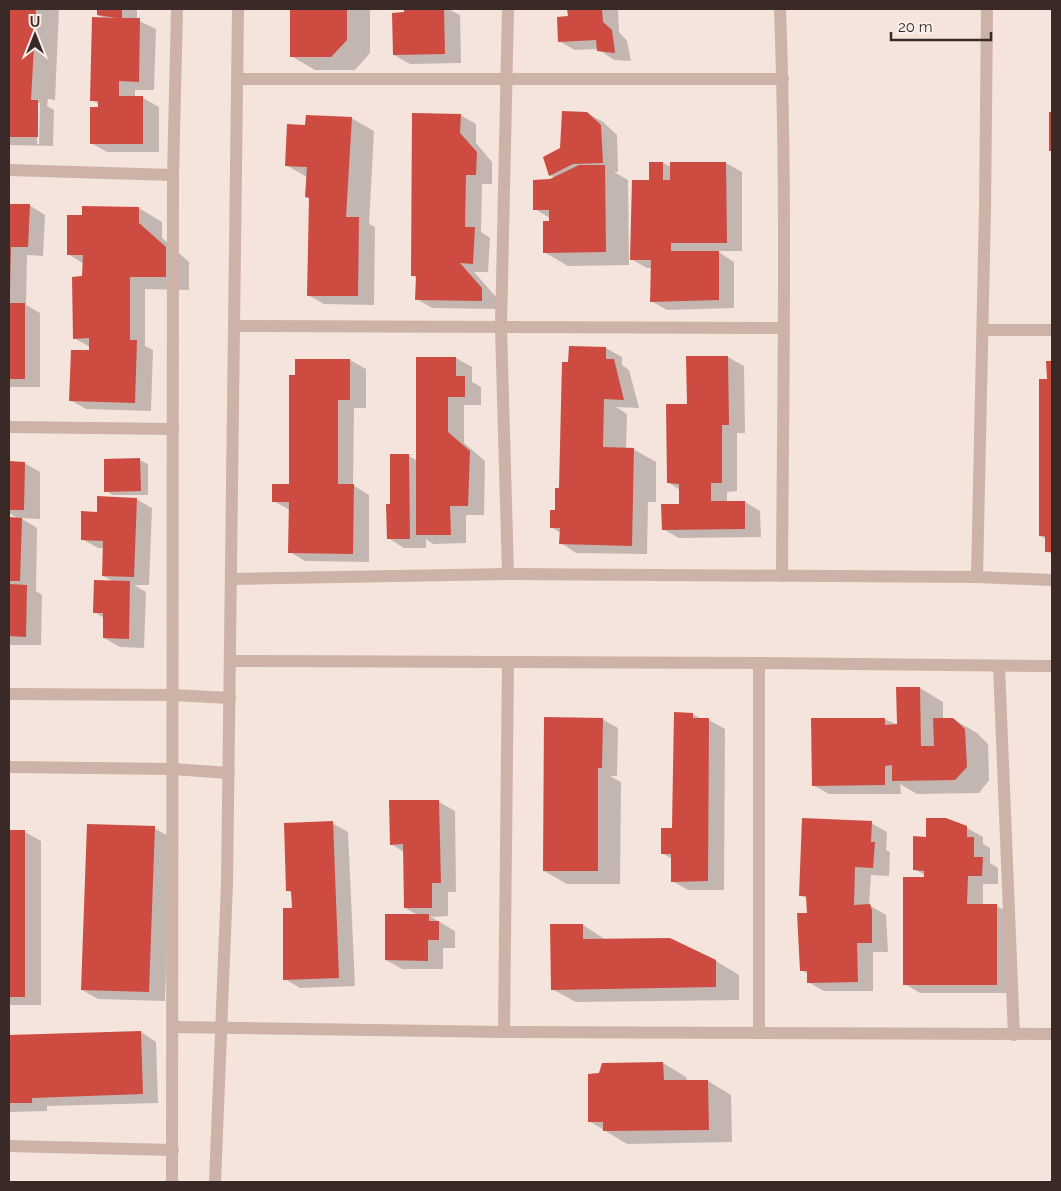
<svg xmlns="http://www.w3.org/2000/svg" width="1061" height="1191" viewBox="0 0 1061 1191" font-family="Raleway,sans-serif">
	<style>
		.shadow { fill: #0003; fill-rule: evenodd }
		.building { fill: #cd4b41 }
		.lines { fill: none; stroke-linecap: round; stroke-linejoin: round }
		.lane { stroke: #cdb2a7; stroke-width: 12 }
	</style>
	<rect width="100%" height="100%" fill="#f4e4dc"/>
	<!-- shadow -->
	<g class="shadow">
		<path d="M9,9H59L55,100L48,99L47,106L54,110L53,146L9,145ZM37,103H40L39,144H37Z"/>
		<polygon points="99,9 137,9 137,20 156,29 154,90 135,90 135,98 143,98 159,107 159,152 107,152 91,143 100,109 100,105 91,100 106,19 98,15"/>
		<polygon points="291,9 370,9 370,53 355,70 315,70 291,56"/>
		<polygon points="405,9 448,9 460,15 461,63 410,64 394,55"/>
		<polygon points="569,9 618,9 619,32 627,41 631,61 614,60 598,49 575,50 559,41 569,17"/>
		<polygon points="587,113 603,122 617,135 618,172 614,172 628,180 629,265 568,266 544,252 550,218 535,209 550,181 555,178 550,175 562,149"/>
		<polygon points="460,115 476,124 476,143 492,162 492,184 482,184 481,232 490,238 488,272 474,272 497,298 497,309 432,308 417,299 417,278 412,275"/>
		<polygon points="351,118 374,131 369,224 375,227 374,305 324,304 308,295 311,199 307,177 286,165 306,126"/>
		<polygon points="650,163 663,163 671,167 726,163 742,172 742,251 717,251 734,262 734,308 667,310 651,301 652,268 647,268 631,259 650,182"/>
		<polygon points="9,205 29,205 45,215 43,256 27,255 26,305 40,313 40,387 9,387"/>
		<polygon points="139,208 162,222 162,238 189,262 189,290 145,289 145,346 153,350 151,411 86,409 70,400 90,352 90,347 74,338 89,279 84,264 68,254 84,216"/>
		<polygon points="570,347 606,348 622,357 622,365 629,370 639,408 616,407 627,414 626,449 633,449 656,462 656,502 648,502 647,554 576,553 561,543 561,533 551,527 564,489"/>
		<polygon points="728,357 744,366 745,433 737,433 737,491 727,492 727,502 745,502 760,511 761,537 679,538 663,529 680,505 680,490 668,482 688,405"/>
		<polygon points="456,358 472,367 472,382 481,387 481,405 464,405 464,443 485,461 484,515 466,515 466,543 433,544 426,539 426,548 404,548 388,538 392,506 409,456 418,461"/>
		<polygon points="296,360 350,360 366,369 366,408 354,408 353,485 369,495 369,562 305,561 290,552 290,510 273,501 290,485"/>
		<polygon points="1048,363 1052,363 1052,554 1046,551 1046,539 1040,536"/>
		<polygon points="105,460 140,460 148,464 148,495 113,495 106,491"/>
		<polygon points="9,463 24,463 40,472 40,519 21,518 37,528 36,591 42,595 41,645 9,645 9,518 19,519 9,513"/>
		<polygon points="136,499 152,508 149,585 134,585 146,592 144,648 120,647 104,638 104,618 95,612 114,582 103,576 104,548 98,548 82,539 98,513"/>
		<polygon points="920,688 943,702 943,719 953,719 977,733 988,744 989,780 979,793 917,794 900,784 901,794 829,794 813,785 884,719 898,725"/>
		<polygon points="692,714 702,719 709,720 725,729 724,890 688,890 672,881 672,859 662,853 674,829"/>
		<polygon points="602,719 618,728 617,776 610,776 621,782 620,884 567,884 544,871"/>
		<polygon points="439,802 455,811 456,892 448,892 448,916 431,917 455,931 455,948 443,948 443,969 402,969 386,960 418,915 405,908 404,852 391,844"/>
		<polygon points="332,823 348,832 355,986 300,988 285,979 293,909 292,893 287,890"/>
		<polygon points="871,823 887,832 886,850 890,852 889,876 871,875 869,905 886,915 888,952 873,952 873,991 824,991 808,982 808,974 802,970 808,914 808,899 800,895"/>
		<polygon points="154,828 170,837 165,1001 98,999 82,990"/>
		<polygon points="967,828 983,837 983,844 990,848 990,863 998,868 998,884 983,884 983,906 997,906 1012,915 1012,993 920,993 905,984 925,878 925,875 914,869 927,838"/>
		<polygon points="9,832 25,832 41,841 41,1005 9,1005"/>
		<polygon points="583,925 606,940 716,961 739,975 739,1000 576,1002 552,989"/>
		<polygon points="141,1032 156,1042 158,1103 47,1106 47,1111 9,1112 9,1037"/>
		<polygon points="663,1063 686,1077 687,1081 708,1081 731,1095 732,1142 627,1144 589,1121 603,1064"/>
	</g>
	<!-- building -->
	<g class="building">
		<polygon points="9,9 36,9 31,100 38,100 38,137 9,137"/>
		<polygon points="97,9 122,9 122,18 140,18 139,82 119,81 119,96 143,96 143,144 90,144 90,107 98,107 98,101 90,101 92,17 117,18 97,15"/>
		<polygon points="290,9 347,9 347,40 331,57 290,57"/>
		<polygon points="404,9 444,9 445,54 393,55 392,13 404,12"/>
		<polygon points="567,9 602,9 603,22 612,30 615,53 597,51 596,40 558,42 557,17 568,16"/>
		<polygon points="562,111 587,112 601,125 603,163 573,164 549,176 543,157 560,148"/>
		<rect x="1049" y="112" width="3" height="39"/>
		<polygon points="412,113 461,114 460,133 477,152 476,175 466,175 465,227 475,227 473,264 460,263 482,288 482,301 415,300 416,276 411,276"/>
		<polygon points="306,115 352,117 346,217 359,217 358,296 307,296 309,198 305,197 307,167 285,166 287,124 305,125"/>
		<polygon points="649,162 663,162 663,180 670,180 670,162 726,162 727,243 671,243 671,251 719,251 719,300 650,302 651,260 630,260 632,180 649,180"/>
		<polygon points="579,165 605,165 606,252 543,253 543,221 549,221 549,210 533,210 533,180 550,179"/>
		<polygon points="9,204 30,204 28,247 11,247 10,294"/>
		<polygon points="82,206 139,207 139,223 166,247 166,277 130,277 130,340 137,340 135,403 69,401 71,350 89,350 89,338 73,339 72,277 82,276 83,255 67,255 67,215 82,215"/>
		<rect x="9" y="303" width="16" height="76"/>
		<polygon points="569,346 606,347 606,359 614,359 624,400 604,399 603,447 634,448 632,546 559,544 560,528 550,528 550,510 555,510 555,488 559,488 562,362 568,362"/>
		<polygon points="686,356 728,356 729,425 722,425 722,483 711,483 711,501 745,501 745,529 662,530 661,504 679,504 679,484 667,483 666,404 687,404"/>
		<polygon points="416,357 456,357 456,376 465,376 465,397 448,397 448,432 470,451 468,506 450,506 451,535 416,535"/>
		<polygon points="295,359 350,359 350,400 338,400 338,484 354,484 353,554 288,553 289,502 272,502 272,484 289,484 289,375 295,375"/>
		<polygon points="1046,361 1052,361 1052,552 1045,552 1045,536 1039,536 1039,379 1047,379"/>
		<polygon points="390,454 409,454 410,539 387,539 386,504 390,504"/>
		<polygon points="140,458 141,491 104,492 104,459"/>
		<polygon points="9,461 25,462 24,510 9,510"/>
		<polygon points="97,496 137,498 134,577 102,576 103,541 81,540 81,511 97,512"/>
		<polygon points="9,517 22,518 20,581 9,581"/>
		<polygon points="94,580 130,581 129,639 103,638 103,613 93,613"/>
		<polygon points="9,584 27,585 26,637 9,636"/>
		<polygon points="896,687 920,687 921,746 934,746 933,718 953,718 965,729 967,767 955,780 892,781 892,765 885,766 885,785 812,786 811,718 885,718 885,725 897,724"/>
		<polygon points="674,712 693,713 693,718 709,718 708,881 671,882 671,854 661,854 661,828 672,828"/>
		<polygon points="544,717 603,718 602,768 598,768 598,871 543,871"/>
		<polygon points="389,800 439,800 441,883 432,883 432,908 404,908 403,844 390,845"/>
		<polygon points="802,818 872,821 871,842 875,842 873,868 855,867 854,905 870,904 872,910 872,943 857,943 858,982 807,983 807,971 800,971 797,913 807,913 806,896 799,896"/>
		<polygon points="926,818 946,818 967,826 967,837 974,837 974,857 983,857 982,876 968,876 967,904 997,904 997,985 903,985 903,877 924,877 924,871 913,870 913,836 926,837"/>
		<polygon points="333,821 339,978 283,980 283,908 292,908 291,891 286,891 284,823"/>
		<polygon points="87,824 155,826 149,992 81,990"/>
		<rect x="9" y="830" width="16" height="167"/>
		<polygon points="385,914 429,914 429,921 439,921 439,940 428,940 428,961 385,960"/>
		<polygon points="550,924 583,924 583,939 670,938 716,960 716,987 551,990"/>
		<polygon points="141,1031 143,1094 32,1098 32,1103 9,1103 9,1035"/>
		<polygon points="663,1062 664,1080 708,1080 709,1130 603,1131 603,1122 588,1122 588,1074 599,1073 602,1063"/>
	</g>
	<g class="lines">
		<!-- lane -->
		<g class="lane">
			<path d="M780,9C787,198 783,387 782,576"/>
			<polyline points="238,79 783,79"/>
			<polyline points="9,170 173,175"/>
			<polyline points="235,326 784,328"/>
			<polyline points="983,330 1052,330"/>
			<polyline points="9,427 173,429"/>
			<polyline points="508,574 501,327 508,9"/>
			<polyline points="977,577 985,209 987,9"/>
			<polyline points="231,579 508,574 977,577 1052,580"/>
			<polyline points="230,661 759,663 1052,666"/>
			<polyline points="759,663 759,1032"/>
			<polyline points="999,666 1014,1035"/>
			<polyline points="9,694 173,695 230,698"/>
			<polyline points="9,767 173,769 229,773"/>
			<polyline points="173,1027 504,1032 1052,1034"/>
			<polyline points="504,1032 508,662"/>
			<polyline points="9,1146 173,1150"/>
			<polyline points="172,1182 173,175 177,9"/>
			<polyline points="215,1182 227,884 238,9"/>
		</g>
	</g>
	<!-- border -->
	<rect width="1061" height="1191" fill="none" stroke="#392a28" stroke-width="20"/>
	<!-- north arrow -->
	<g transform="translate(35 35)" stroke="#fbefe9" stroke-width="4" paint-order="stroke">
	<path d="M0-4L9 19L0 12L-9 19Z" fill="#392a28"/>
	<text y="-8" font-size="14" font-weight="bold" text-anchor="middle" fill="#392a28">U</text>
	</g>
	<!-- scale -->
	<path d="M891 32v8h100v-8" fill="none" stroke="#392a28" stroke-width="2.5"/>
	<text x="898" y="32" font-size="15" fill="#392a28" stroke="#fbefe9" stroke-width="4" paint-order="stroke">20 m</text>
</svg>
